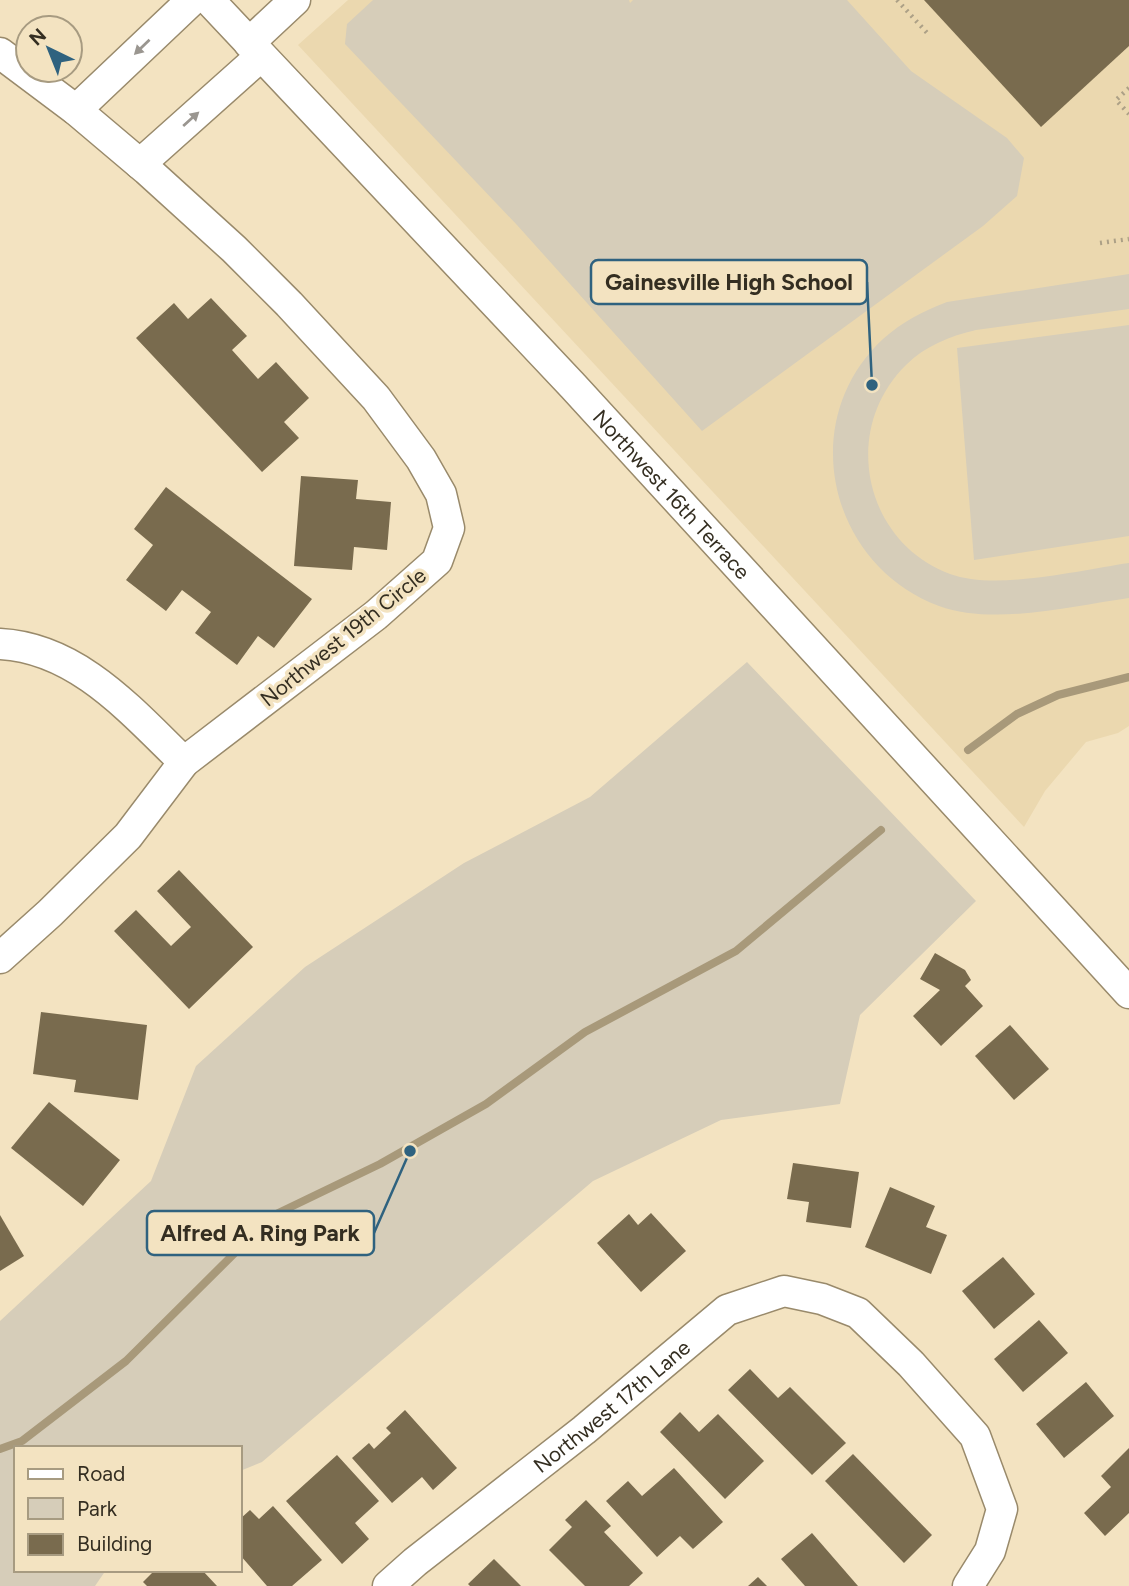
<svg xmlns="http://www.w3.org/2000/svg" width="1129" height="1586" viewBox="0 0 1129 1586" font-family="Figtree,sans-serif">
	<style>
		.built { fill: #ebd8af }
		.green { fill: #d6cdb9 }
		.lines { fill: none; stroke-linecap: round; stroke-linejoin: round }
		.stream { stroke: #a8997a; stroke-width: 8 }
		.building { fill: #796b4e }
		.minor-casing { stroke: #998a6b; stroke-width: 33 }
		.path { stroke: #aca086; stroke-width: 4.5; stroke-dasharray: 2 5; stroke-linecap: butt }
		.minor { stroke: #fff; stroke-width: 30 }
		.oneway { fill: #9a9690 }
		.labels { text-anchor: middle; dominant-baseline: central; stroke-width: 7; stroke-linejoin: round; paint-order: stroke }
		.street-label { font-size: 21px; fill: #342e21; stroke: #f3e3c1 }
		.leader { fill: none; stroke: #2f627f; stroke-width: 2.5 }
		.callout-dot { fill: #2f627f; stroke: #f3e3c1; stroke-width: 2.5 }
		.callout { fill: #f3e3c1; stroke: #2f627f; stroke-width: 2.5 }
		.callout-label { font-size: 23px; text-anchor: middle; font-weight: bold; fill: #342e21 }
	</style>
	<rect width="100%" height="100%" fill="#f3e3c1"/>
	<!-- built -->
	<polygon class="built" points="348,0 1129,0 1129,726 1118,733 1086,742 1045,791 1024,827 298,45"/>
	<!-- green -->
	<g class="green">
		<polygon points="373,0 629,0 630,3 633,0 847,0 911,71 1007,138 1024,158 1017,196 983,226 702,431 517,225 345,44 347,24"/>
		<path d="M1129,274V309L976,330C950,336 925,346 906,365C840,430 864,542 950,574C996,591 1080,570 1129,563V598C1072,606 994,626 939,606C829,565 795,421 883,339C902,322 923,311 947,302Z"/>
		<polygon points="1129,325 1129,536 974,560 957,348"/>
		<polygon points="747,662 976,901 860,1015 840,1104 721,1120 593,1181 262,1462 240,1471 240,1448 16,1448 16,1570 106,1570 95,1586 0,1586 0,1321 151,1181 196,1066 305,967 464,863 590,797"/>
	</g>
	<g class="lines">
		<!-- stream -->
		<g class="stream">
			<polyline points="968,750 1017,714 1058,695 1129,677"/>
			<polyline points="0,1449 22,1441 126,1361 272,1216 380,1164 486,1104 585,1032 736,951 881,830"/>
		</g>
	</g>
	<!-- building -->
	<g class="building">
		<polygon points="924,0 1129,0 1129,46 1041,127"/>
		<polygon points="211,298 247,336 232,350 258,379 276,362 309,398 284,422 299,438 262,472 136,338 174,303 188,319"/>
		<polygon points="301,476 358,480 356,499 391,502 387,550 354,547 352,570 294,566"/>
		<polygon points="166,487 312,599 274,648 258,636 237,665 195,633 211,612 182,590 166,611 126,580 153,545 134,529"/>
		<polygon points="179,870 253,947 189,1009 114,931 136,910 171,946 191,927 157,891"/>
		<polygon points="935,953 965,970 971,980 965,986 983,1006 941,1046 913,1016 940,990 920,979"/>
		<polygon points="41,1012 147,1025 138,1100 74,1092 76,1080 33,1074"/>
		<polygon points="1010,1025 1049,1069 1014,1100 975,1056"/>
		<polygon points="49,1102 120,1160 83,1206 11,1148"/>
		<polygon points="793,1163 859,1172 851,1228 806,1222 809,1202 787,1199"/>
		<polygon points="890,1187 935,1206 926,1227 947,1235 931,1274 865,1247"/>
		<polygon points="651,1213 686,1251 641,1292 597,1243 629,1214 638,1225"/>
		<polygon points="0,1215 24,1256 0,1271"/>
		<polygon points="1003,1257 1035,1294 994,1329 962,1291"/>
		<polygon points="1039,1320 1068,1353 1023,1392 994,1359"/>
		<polygon points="750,1369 778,1398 790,1387 846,1443 812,1475 728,1390"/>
		<polygon points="1086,1382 1114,1416 1064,1458 1036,1424"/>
		<polygon points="405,1410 457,1468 433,1490 422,1477 392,1503 352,1458 369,1443 374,1449 391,1433 386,1428"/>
		<polygon points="680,1412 699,1432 718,1414 764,1461 725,1499 660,1432"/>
		<polygon points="1129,1448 1129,1513 1105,1536 1084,1513 1111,1487 1101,1476"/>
		<polygon points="853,1454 932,1535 904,1563 825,1481"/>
		<polygon points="337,1455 379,1501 355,1523 369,1539 342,1564 286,1501"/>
		<polygon points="674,1468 723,1522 693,1549 680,1536 657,1557 606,1501 628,1481 642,1496"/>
		<polygon points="586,1500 611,1526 604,1532 643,1573 629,1586 585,1586 549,1550 572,1527 565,1520"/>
		<polygon points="273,1506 322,1560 292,1586 267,1586 240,1555 240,1519 250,1510 259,1519"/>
		<polygon points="812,1533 858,1586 805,1586 781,1559"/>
		<polygon points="494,1559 521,1586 470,1586 468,1584"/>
		<polygon points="155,1570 202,1570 217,1586 147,1586 143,1582"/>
		<polygon points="758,1577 767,1586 748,1586"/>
	</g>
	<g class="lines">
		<defs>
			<g id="minor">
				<path id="s1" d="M209,0L573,386L1129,993"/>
				<polyline points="249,43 295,0"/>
				<polyline points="0,53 76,110 147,170 234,249 289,304 376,398 421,459 441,494 449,528 437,561 376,615 184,762 128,836 50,913 0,958"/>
				<polyline points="76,110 192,0"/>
				<polyline points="140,164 261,56"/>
				<path d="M0,644C78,648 132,712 184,762"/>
				<path id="s2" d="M388,1586L415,1562L584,1430L727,1310L784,1291L822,1299L858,1313L911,1364L975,1436L1002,1509L990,1551L968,1586"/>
			</g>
		</defs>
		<!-- minor casing -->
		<use href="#minor" class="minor-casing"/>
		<!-- path -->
		<g class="path">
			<polyline points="897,0 929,35"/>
			<polyline points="1129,88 1116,100 1129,114"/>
			<polyline points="1100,243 1129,239"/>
		</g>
		<!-- minor -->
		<use href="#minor" class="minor"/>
	</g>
	<!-- one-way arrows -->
	<defs><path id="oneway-solid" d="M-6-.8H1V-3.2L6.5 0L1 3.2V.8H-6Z" transform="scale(1.75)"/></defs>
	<g class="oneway">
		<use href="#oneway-solid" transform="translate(142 47) rotate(136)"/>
		<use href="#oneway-solid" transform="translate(191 119) rotate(-42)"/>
	</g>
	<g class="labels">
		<!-- street labels -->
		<g class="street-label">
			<text stroke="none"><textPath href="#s1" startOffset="677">Northwest 16th Terrace</textPath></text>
			<text transform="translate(343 637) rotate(-39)">Northwest 19th Circle</text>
			<text stroke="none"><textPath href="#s2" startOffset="287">Northwest 17th Lane</textPath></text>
		</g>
	</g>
	<!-- callouts -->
	<path class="leader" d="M872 385L867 282M410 1151L374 1233"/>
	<g class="callout-dot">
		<circle cx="872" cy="385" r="7"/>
		<circle cx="410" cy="1151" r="7"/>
	</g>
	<g class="callout">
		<rect x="591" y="260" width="276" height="44" rx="7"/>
		<rect x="147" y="1211" width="227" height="44" rx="7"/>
	</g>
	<g class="callout-label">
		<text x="729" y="290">Gainesville High School</text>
		<text x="260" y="1241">Alfred A. Ring Park</text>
	</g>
	<!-- legend -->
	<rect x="14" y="1446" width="228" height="126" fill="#f3e3c1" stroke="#a79b81" stroke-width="2"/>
	<rect x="28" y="1469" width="35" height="10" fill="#ffffff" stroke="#a79b81" stroke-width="2"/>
	<text x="77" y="1481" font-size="21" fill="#342e21">Road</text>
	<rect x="28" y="1498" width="35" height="21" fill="#d6cdb9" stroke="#a79b81" stroke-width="2"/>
	<text x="77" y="1516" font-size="21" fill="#342e21">Park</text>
	<rect x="28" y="1534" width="35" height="21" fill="#796b4e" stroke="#a79b81" stroke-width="2"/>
	<text x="77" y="1551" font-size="21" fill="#342e21">Building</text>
	<!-- north arrow -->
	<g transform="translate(49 49) rotate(317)"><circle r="33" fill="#f3e3c1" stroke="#a79b81" stroke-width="2"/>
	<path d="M0-5L12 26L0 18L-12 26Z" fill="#2f627f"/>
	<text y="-10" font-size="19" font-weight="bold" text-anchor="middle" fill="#342e21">N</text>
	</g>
</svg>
